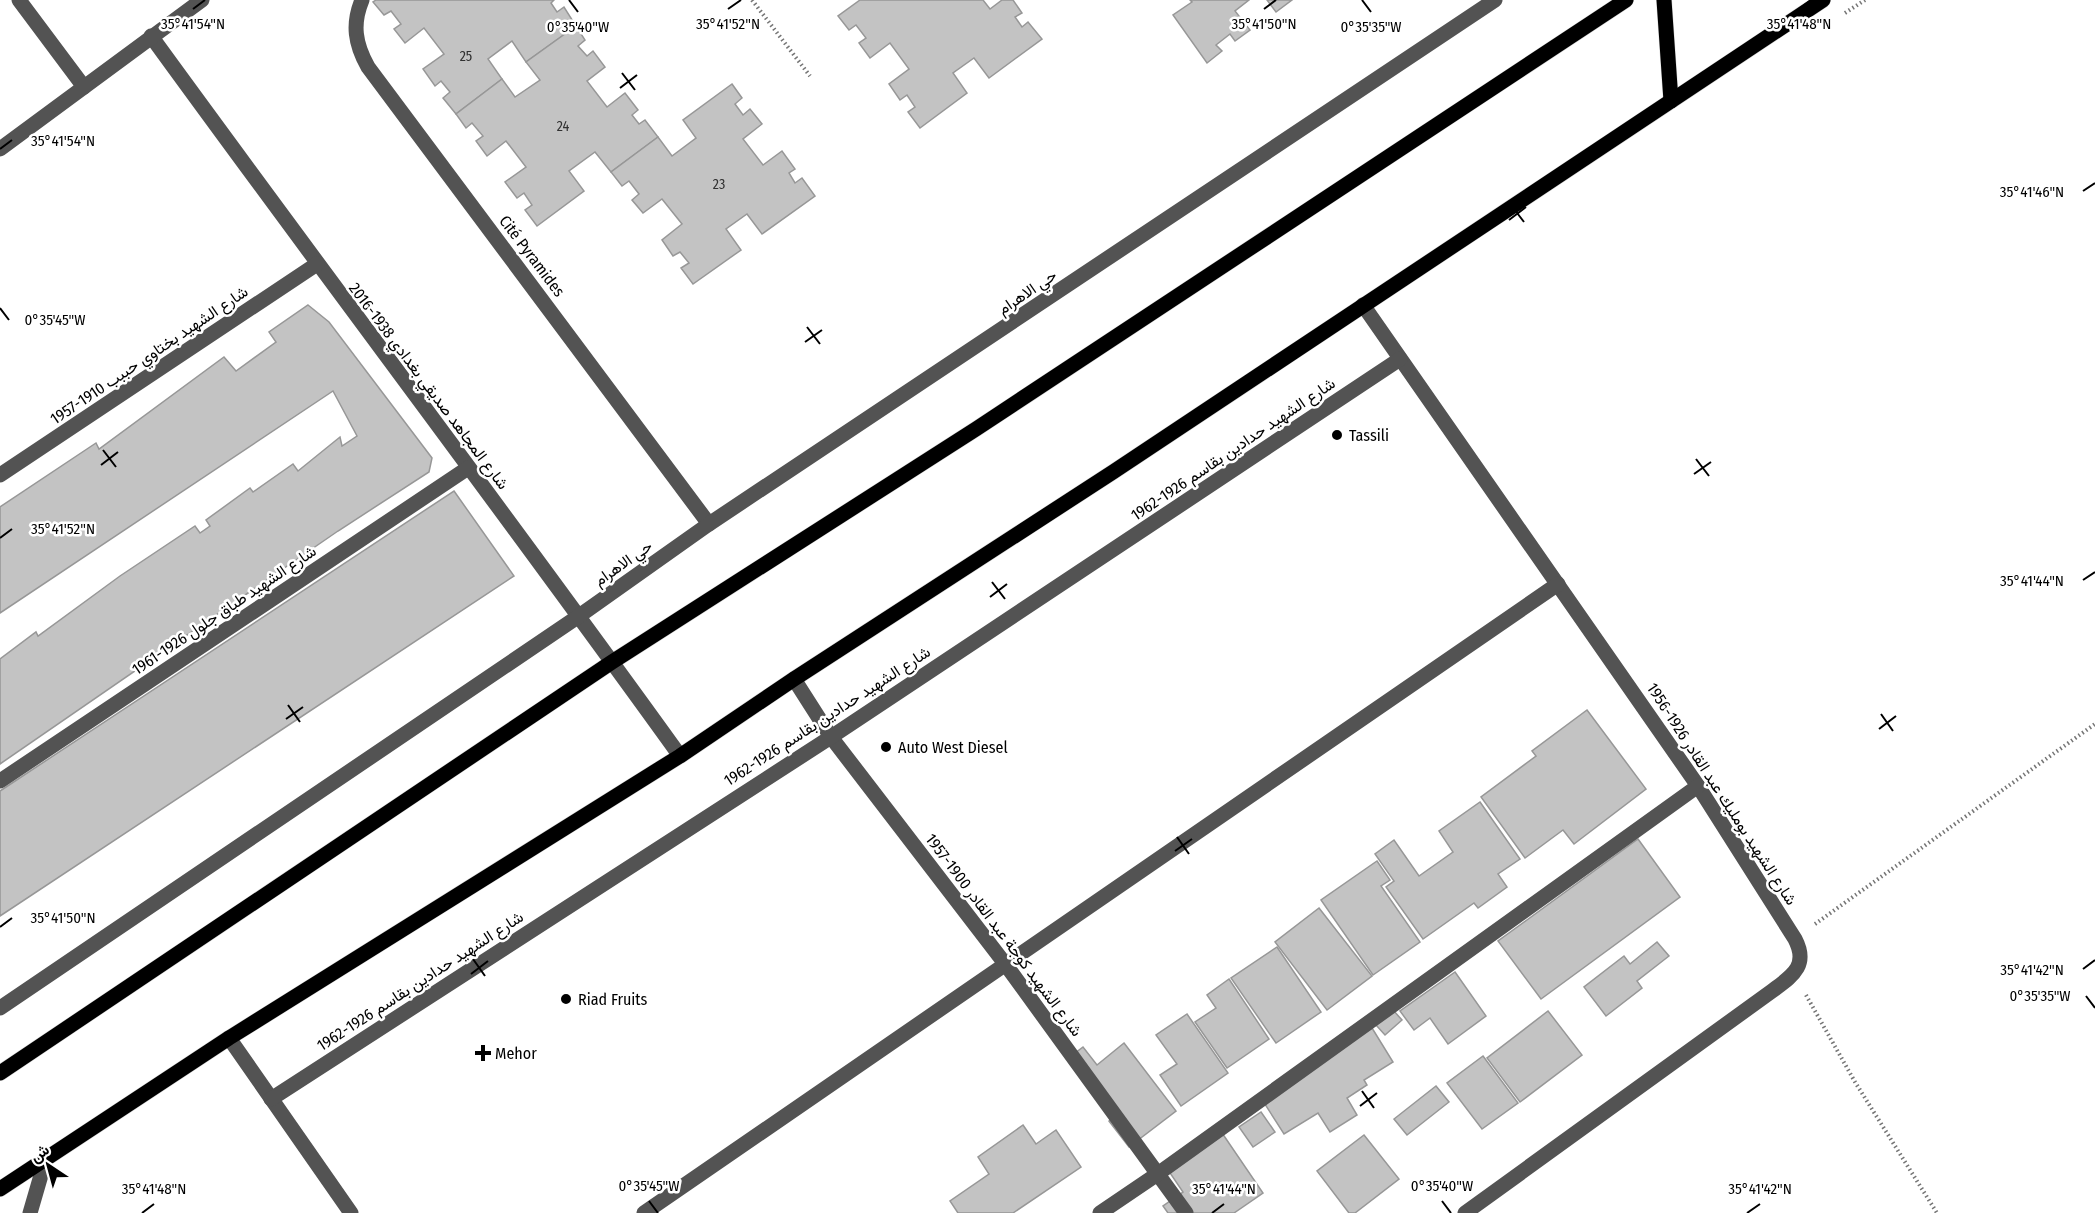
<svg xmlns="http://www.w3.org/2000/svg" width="2095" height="1213" viewBox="0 0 2095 1213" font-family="'Fira Sans Condensed',Vazirmatn,sans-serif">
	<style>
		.building { fill: #c3c3c3; stroke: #979797; stroke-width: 1.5 }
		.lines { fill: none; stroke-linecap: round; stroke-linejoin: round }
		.major-casing { stroke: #dbdbdb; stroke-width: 16 }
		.path { stroke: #757575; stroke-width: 4; stroke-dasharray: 1.5 3; stroke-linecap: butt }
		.minor { stroke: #535353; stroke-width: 15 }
		.major { stroke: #000; stroke-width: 15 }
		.ticks { fill: none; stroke: #000; stroke-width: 2 }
		.poi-dot { fill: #000; stroke: #fff; stroke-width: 2 }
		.labels { text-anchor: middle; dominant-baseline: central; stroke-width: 5; stroke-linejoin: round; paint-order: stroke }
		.number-label { font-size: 14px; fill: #313131 }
		.street-label { font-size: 16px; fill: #000; stroke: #fff }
		.poi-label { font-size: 16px; fill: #000; stroke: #fff; text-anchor: start }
		.ticks-label { font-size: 15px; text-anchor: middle; fill: #000; stroke: #fff; stroke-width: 5; stroke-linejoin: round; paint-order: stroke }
	</style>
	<rect width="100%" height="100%" fill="#fff"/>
	<!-- building -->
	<g class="building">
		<polygon points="376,0 554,0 551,3 557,12 564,7 576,26 526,62 512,41 488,59 502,79 456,114 443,98 450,92 441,81 435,86 423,69 444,54 424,28 405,43 394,29 401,24 391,11 384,15 373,2"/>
		<polygon points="860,0 983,0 990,9 1002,0 1013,0 1022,13 1015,17 1022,27 1028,22 1042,39 989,78 974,58 953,73 967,93 920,128 908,112 915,107 907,95 900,100 889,84 909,69 890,43 870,58 859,43 866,38 856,25 849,30 838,16"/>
		<polygon points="1190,0 1249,0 1235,11 1250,30 1235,41 1230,34 1216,45 1222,51 1207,63 1173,15 1192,2"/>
		<polygon points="1267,0 1292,0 1276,12"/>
		<polygon points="576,26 585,40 578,46 587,56 593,51 605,67 587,81 607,107 625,93 638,110 632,115 639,124 645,120 658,137 611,172 595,152 569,171 584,191 537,226 525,210 532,205 524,193 517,198 505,182 526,167 506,141 487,156 476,141 483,136 472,123 466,128 456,114 502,79 515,97 540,80 526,62"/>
		<polygon points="732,84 742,98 735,104 743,115 750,109 762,124 743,139 763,165 782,151 795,169 789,173 795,183 802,178 815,196 762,234 747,214 726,229 741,250 693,284 681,268 689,263 680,252 673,256 662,240 682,224 662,199 643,213 632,200 639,194 629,181 622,186 611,172 658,137 672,156 696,138 683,120"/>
		<polygon points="308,305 329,322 432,458 429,472 338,531 0,764 0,659 36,632 38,636 120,576 195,526 200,533 210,526 206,520 250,488 253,492 293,464 298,471 340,437 342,446 357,436 333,391 0,613 0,507 96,443 99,449 224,357 236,371 276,342 269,332"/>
		<polygon points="454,491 514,576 0,916 0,791"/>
		<polygon points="1587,710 1646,789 1574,844 1563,830 1525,858 1481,797 1536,756 1532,751"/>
		<polygon points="1480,802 1520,859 1498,874 1507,887 1478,908 1474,903 1423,939 1386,887 1394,881 1375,854 1394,840 1419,876 1453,852 1439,831"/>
		<polygon points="1638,839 1680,897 1541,999 1498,941"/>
		<polygon points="1377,861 1390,880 1381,886 1420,942 1373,975 1321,900"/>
		<polygon points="1319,908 1372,976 1327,1010 1275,942"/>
		<polygon points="1657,942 1669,956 1637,981 1642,988 1606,1016 1584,987 1624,956 1630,964"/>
		<polygon points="1277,947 1321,1012 1276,1043 1231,978"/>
		<polygon points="1455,972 1486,1016 1448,1044 1430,1018 1414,1030 1400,1011"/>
		<polygon points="1229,979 1269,1039 1227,1068 1195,1022 1216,1008 1207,995"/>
		<polygon points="1393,1010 1402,1020 1385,1035 1376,1025"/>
		<polygon points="1548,1011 1582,1055 1520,1102 1487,1058"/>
		<polygon points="1187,1014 1228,1073 1181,1106 1160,1075 1177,1064 1156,1035"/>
		<polygon points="1372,1028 1393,1062 1364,1080 1367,1085 1347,1098 1357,1115 1330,1132 1318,1113 1284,1134 1261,1098"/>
		<polygon points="1124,1043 1176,1111 1129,1147 1109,1121 1116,1115 1070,1057 1083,1047 1097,1065"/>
		<polygon points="1483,1056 1518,1103 1482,1129 1447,1083"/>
		<polygon points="1436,1086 1449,1102 1407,1135 1394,1119"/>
		<polygon points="1261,1112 1275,1132 1253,1147 1239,1127"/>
		<polygon points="1023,1125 1036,1144 1056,1130 1081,1167 1013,1213 958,1213 950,1201 989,1174 978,1157"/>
		<polygon points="1220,1130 1263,1193 1234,1213 1168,1213 1163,1206 1183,1192 1166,1167"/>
		<polygon points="1364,1135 1399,1179 1355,1213 1349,1213 1317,1171"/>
	</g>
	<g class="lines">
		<defs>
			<g id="major">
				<polyline points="1664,0 1671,101"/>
				<polyline points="0,1073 612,662 976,429 1626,0"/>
				<polyline points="0,1189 229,1038 680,756 794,679 1113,472 1823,0"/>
			</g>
		</defs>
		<!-- major casing -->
		<use href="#major" class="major-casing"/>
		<!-- path -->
		<g class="path">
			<polyline points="752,0 810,76"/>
			<polyline points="1845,13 1865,0"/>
			<polyline points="1815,924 2095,724"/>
			<polyline points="1806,995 1855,1082 1937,1213"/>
		</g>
		<!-- minor -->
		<g class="minor">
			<polyline points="19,0 84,87"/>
			<path d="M362,0C352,24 355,44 368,67L709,524"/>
			<path d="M151,36C326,277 506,514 680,756"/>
			<polyline points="0,149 202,0"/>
			<path d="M1363,305L1698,786L1795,939C1809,966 1792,976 1772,991L1465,1213"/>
			<polyline points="0,475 317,264"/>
			<polyline points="794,679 831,737 1006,965 1186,1213"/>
			<polyline points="0,781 468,468"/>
			<polyline points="0,1008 579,616 709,524 1495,0"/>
			<polyline points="229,1038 351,1213"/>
			<polyline points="271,1099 831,737 1400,359"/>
			<polyline points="30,1213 46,1158"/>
			<polyline points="644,1213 1558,584"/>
			<polyline points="1100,1213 1159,1173 1698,786"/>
		</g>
		<!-- major -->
		<use href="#major" class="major"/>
	</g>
	<!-- ticks -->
	<path class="ticks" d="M569,0L578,12M1362,0L1371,12M193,9L205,0M728,9L741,0M1264,9L1276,0M1799,9L1811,0M622,73L635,90M620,88L637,75M0,149L12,140M2083,191L2095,183M1511,205L1524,222M1509,220L1526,207M0,308L9,320M807,327L820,344M805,342L822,330M103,450L116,467M1696,459L1709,476M101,465L118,452M1694,474L1711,462M0,538L12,529M2083,580L2095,572M992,582L1005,599M990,597L1007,584M288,705L300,722M1881,714L1893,731M286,719L303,707M1879,729L1896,716M1177,837L1189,854M1175,851L1192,839M0,927L12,918M473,959L485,976M2083,969L2095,960M471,974L488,961M2086,996L2095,1008M1362,1091L1374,1108M1360,1106L1377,1093M649,1201L658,1213M1442,1201L1451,1213M142,1213L154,1204M1212,1213L1224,1204M1747,1213L1760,1204"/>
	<!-- markers -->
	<g class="poi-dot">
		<circle cx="1337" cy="435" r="6"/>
		<circle cx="886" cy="747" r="6"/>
		<circle cx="566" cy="999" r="6"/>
		<path d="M480 1044h6v6h6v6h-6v6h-6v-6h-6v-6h6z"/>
	</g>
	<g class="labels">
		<!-- number labels -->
		<g class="number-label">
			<text x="466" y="56">25</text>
			<text x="563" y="126">24</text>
			<text x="719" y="184">23</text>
		</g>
		<!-- street labels -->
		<g class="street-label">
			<text transform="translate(532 256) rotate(53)">Cité Pyramides</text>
			<text transform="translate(1027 292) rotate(-34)">حي الاهرام</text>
			<text transform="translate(149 355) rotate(-34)">شارع الشهيد بختاوي حببب 1910-1957</text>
			<text transform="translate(429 386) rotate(53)">شارع المجاهد صديقي بغدادي 1938-2016</text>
			<text transform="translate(1233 449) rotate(-34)">شارع الشهيد حدادين بقاسم 1926-1962</text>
			<text transform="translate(623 563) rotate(-35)">حي الاهرام</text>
			<text transform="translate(224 610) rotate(-34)">شارع الشهيد طباق جلول 1926-1961</text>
			<text transform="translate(827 716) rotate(-33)">شارع الشهيد حدادين بقاسم 1926-1962</text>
			<text transform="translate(1722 794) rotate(57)">شارع الشهيد بومليك عبد القادر 1926-1956</text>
			<text transform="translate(1004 935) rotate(53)">شارع الشهيد كوجة عبد القادر 1900-1957</text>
			<text transform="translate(420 981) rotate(-33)">شارع الشهيد حدادين بقاسم 1926-1962</text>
		</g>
		<!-- poi labels -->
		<g class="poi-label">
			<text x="1349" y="435">Tassili</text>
			<text x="898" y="747">Auto West Diesel</text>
			<text x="578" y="999">Riad Fruits</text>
			<text x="495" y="1053">Mehor</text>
		</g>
	</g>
	<g class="ticks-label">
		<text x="193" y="29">35°41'54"N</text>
		<text x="728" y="29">35°41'52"N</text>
		<text x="1264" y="29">35°41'50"N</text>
		<text x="1799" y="29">35°41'48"N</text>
		<text x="578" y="32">0°35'40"W</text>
		<text x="1371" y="32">0°35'35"W</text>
		<text x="63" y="146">35°41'54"N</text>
		<text x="2032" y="197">35°41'46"N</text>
		<text x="55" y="325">0°35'45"W</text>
		<text x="63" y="534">35°41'52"N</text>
		<text x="2032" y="586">35°41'44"N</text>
		<text x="63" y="923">35°41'50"N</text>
		<text x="2032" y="975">35°41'42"N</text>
		<text x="2040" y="1001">0°35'35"W</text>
		<text x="649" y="1191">0°35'45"W</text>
		<text x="1442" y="1191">0°35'40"W</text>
		<text x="154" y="1194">35°41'48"N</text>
		<text x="1224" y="1194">35°41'44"N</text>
		<text x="1760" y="1194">35°41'42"N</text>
	</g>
	<!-- north arrow -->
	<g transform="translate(48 1165) rotate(324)" stroke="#ffffff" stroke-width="4.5" paint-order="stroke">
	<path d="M0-4.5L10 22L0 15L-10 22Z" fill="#000000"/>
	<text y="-9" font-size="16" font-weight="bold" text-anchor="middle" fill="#000000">ش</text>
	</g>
</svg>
